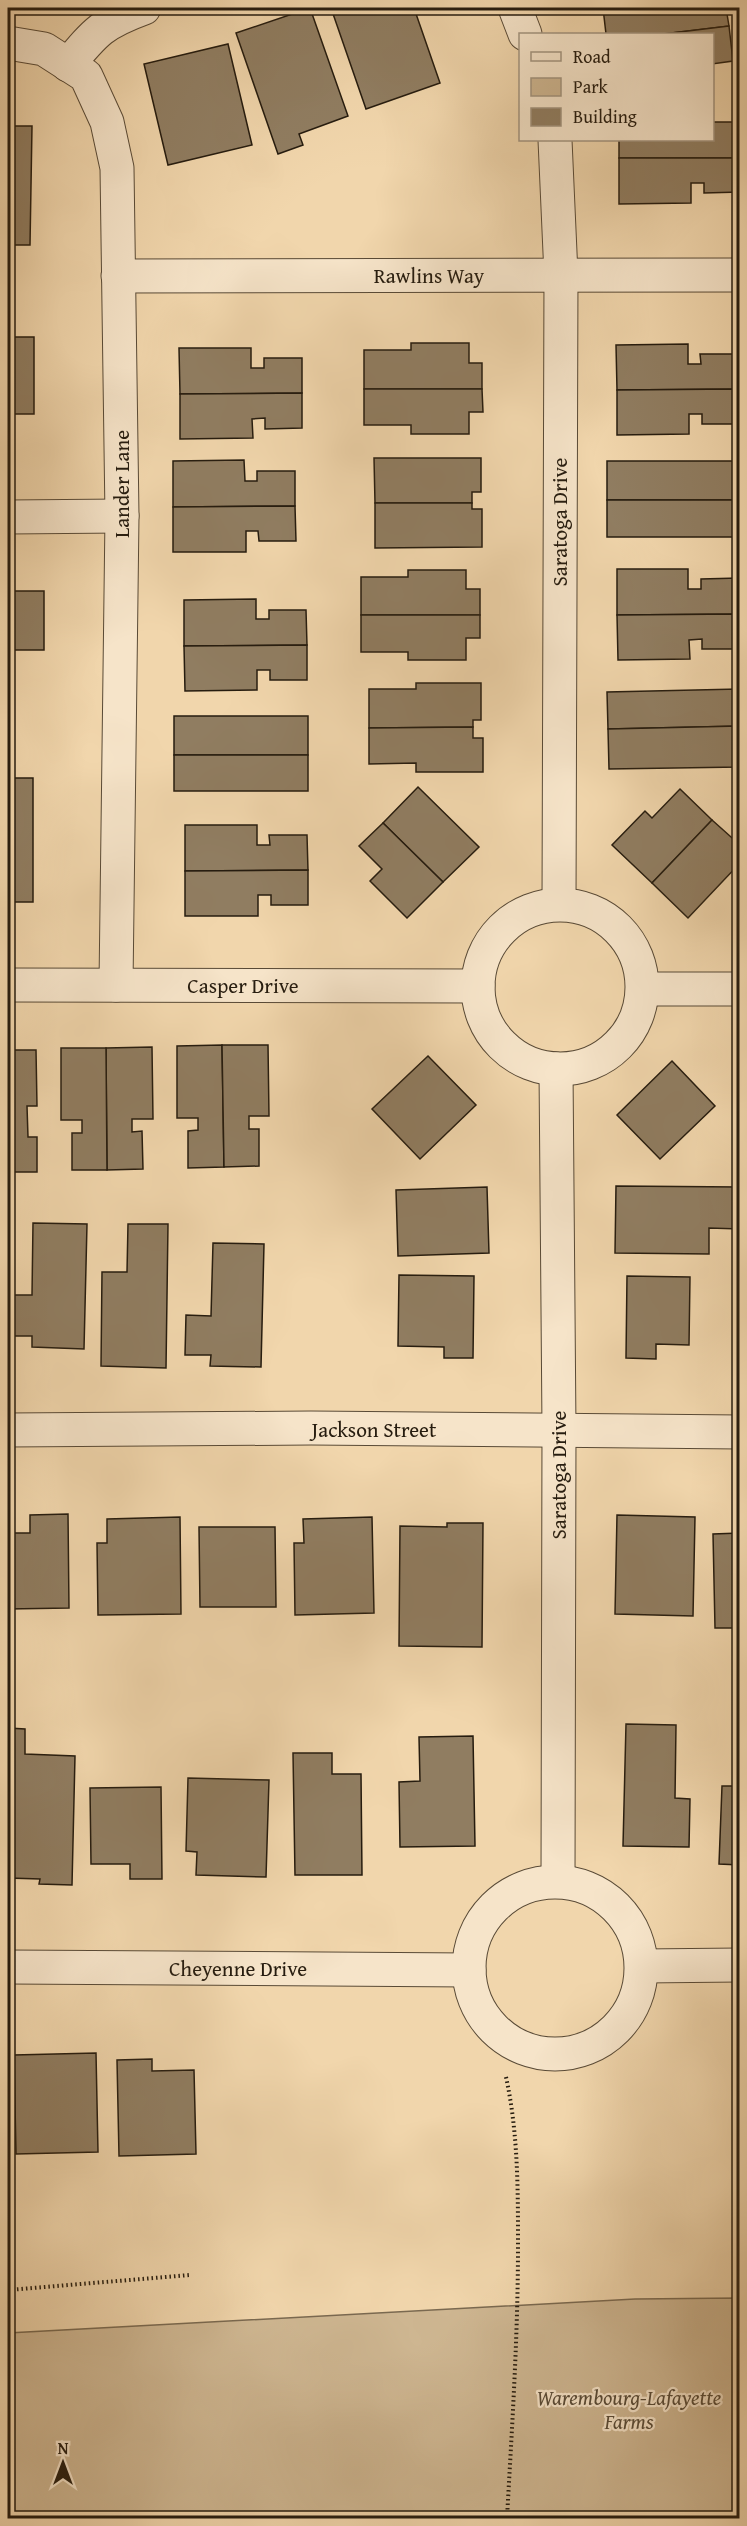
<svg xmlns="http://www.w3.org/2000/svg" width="747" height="2526" viewBox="0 0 747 2526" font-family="'Gentium Book Plus',serif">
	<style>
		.green { fill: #ceb691; stroke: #7a6950; stroke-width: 1.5 }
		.building { fill: #907d61; stroke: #261c0f; stroke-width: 1.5 }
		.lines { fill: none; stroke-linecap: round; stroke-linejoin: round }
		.minor-casing { stroke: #594a36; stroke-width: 35 }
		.path { stroke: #261c0f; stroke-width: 4; stroke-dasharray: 1.5 3; stroke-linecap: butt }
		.minor { stroke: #f6e4c9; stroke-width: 33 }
		.labels { text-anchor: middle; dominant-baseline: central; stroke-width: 4.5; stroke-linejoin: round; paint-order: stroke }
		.street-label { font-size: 21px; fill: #261c0f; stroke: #f6e4c9 }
		.park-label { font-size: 21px; font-style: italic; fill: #584a36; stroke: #f6e4c9 }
	</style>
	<rect width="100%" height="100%" fill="#f1d6ac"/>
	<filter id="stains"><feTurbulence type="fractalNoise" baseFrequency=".00333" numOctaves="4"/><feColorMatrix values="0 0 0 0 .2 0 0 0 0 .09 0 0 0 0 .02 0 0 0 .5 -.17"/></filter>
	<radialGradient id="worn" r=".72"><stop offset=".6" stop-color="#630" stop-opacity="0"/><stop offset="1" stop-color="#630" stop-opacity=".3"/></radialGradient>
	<!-- green -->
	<polygon class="green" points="739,2298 739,2518 8,2518 8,2333 635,2299"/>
	<!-- building -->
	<g class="building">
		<polygon points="310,8 348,116 299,134 303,145 278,154 236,33"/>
		<polygon points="331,8 414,8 440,83 366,109"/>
		<polygon points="603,8 726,8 729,26 663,34 606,34"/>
		<polygon points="729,26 733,61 712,64 712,34 663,34"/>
		<polygon points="228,44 252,145 168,165 144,64"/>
		<polygon points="712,122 740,122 740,158 619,158 619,140 712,140"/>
		<polygon points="8,126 32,126 30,245 8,245"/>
		<polygon points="619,158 740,158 740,192 704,193 704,183 691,183 691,203 619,204"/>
		<rect x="8" y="337" width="26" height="77"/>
		<polygon points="411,343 469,343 469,363 482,363 482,389 364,389 364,350 411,350"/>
		<polygon points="688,344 688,364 701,364 700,354 739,354 739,389 617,390 616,345"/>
		<polygon points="179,348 251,348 251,368 264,368 264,358 302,358 302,393 180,394"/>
		<polygon points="364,389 482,389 483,412 469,412 469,434 411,434 411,425 364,425"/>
		<polygon points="739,389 739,424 702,424 702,414 689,414 689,434 617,435 617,390"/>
		<polygon points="302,393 302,428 265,429 265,418 252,419 253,438 180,439 180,394"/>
		<polygon points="374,458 481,458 481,492 472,492 472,503 375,503"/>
		<polygon points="244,460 245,481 257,481 257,471 295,471 295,506 173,507 173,461"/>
		<rect x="607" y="461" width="133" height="39"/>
		<rect x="607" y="500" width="133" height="37"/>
		<polygon points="375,503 472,503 472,509 482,509 482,547 375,548"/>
		<polygon points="295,506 296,541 259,541 258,531 246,531 246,552 173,552 173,507"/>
		<polygon points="617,569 688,569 688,589 701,589 701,579 739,578 740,614 617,615"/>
		<polygon points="408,570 466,570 466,589 480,589 480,615 361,615 361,577 408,577"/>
		<rect x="8" y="591" width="36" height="59"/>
		<polygon points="256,599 256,619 269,619 269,610 306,610 307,645 184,646 184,600"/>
		<polygon points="740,614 740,649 702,649 702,639 689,640 690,659 618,660 617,615"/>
		<polygon points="361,615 480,615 480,638 466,638 466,660 408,660 408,652 361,652"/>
		<polygon points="307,645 307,680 270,680 270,670 257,670 257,690 185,691 184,646"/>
		<polygon points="416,683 481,683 481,720 473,720 473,727 369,728 369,689 416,689"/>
		<polygon points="739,689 740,726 608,729 607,692"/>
		<rect x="174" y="716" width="134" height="39"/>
		<polygon points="740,726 740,767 609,769 608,729"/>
		<polygon points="473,727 473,738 483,738 483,772 416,772 416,763 369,764 369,728"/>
		<rect x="174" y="755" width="134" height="36"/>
		<rect x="8" y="778" width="25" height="124"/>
		<polygon points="418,787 479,847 443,882 383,823"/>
		<polygon points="680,789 712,820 652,883 612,845 645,811 652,818"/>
		<polygon points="712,820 740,845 740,863 688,918 652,883"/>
		<polygon points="383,823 443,882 407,918 370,881 382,869 359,846"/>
		<polygon points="185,825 257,825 257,845 270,845 269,835 307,835 308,870 185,871"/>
		<polygon points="308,870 308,905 271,905 271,895 258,895 258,916 185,916 185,871"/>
		<polygon points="222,1045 224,1167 188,1168 188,1131 198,1130 198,1118 177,1118 177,1046"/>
		<polygon points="222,1045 268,1045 269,1116 249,1116 249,1129 259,1129 259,1166 224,1167"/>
		<polygon points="152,1047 153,1119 132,1119 132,1132 142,1131 143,1169 107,1170 106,1048"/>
		<polygon points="61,1048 106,1048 107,1170 72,1170 72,1133 82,1133 82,1120 61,1120"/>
		<polygon points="8,1050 36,1050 37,1106 27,1106 28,1137 37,1137 37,1172 8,1172"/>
		<polygon points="428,1056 476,1105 420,1159 372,1109"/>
		<polygon points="672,1061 715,1106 660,1159 617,1115"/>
		<polygon points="734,1121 740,1121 740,1163 734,1162"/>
		<polygon points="616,1186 740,1187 740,1229 709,1228 709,1254 615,1253"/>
		<polygon points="487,1187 489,1253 398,1256 396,1190"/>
		<polygon points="33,1223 87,1224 84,1349 32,1347 32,1336 8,1336 8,1295 32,1295"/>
		<polygon points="128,1224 168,1224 166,1368 101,1366 102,1272 127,1272"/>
		<polygon points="213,1243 264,1244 261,1367 210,1366 211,1355 185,1355 186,1315 211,1316"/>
		<polygon points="399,1275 474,1276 473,1358 444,1358 444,1347 398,1346"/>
		<polygon points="627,1276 690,1277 689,1345 656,1344 656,1359 626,1358"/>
		<rect x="735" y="1278" width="5" height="39"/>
		<polygon points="68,1514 69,1608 8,1609 8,1533 30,1533 30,1515"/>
		<polygon points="617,1515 695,1517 693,1616 615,1614"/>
		<polygon points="180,1517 181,1614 98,1615 97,1543 107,1543 107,1519"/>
		<polygon points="372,1517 374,1613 295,1615 294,1543 304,1543 303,1519"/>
		<polygon points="447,1523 483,1523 482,1647 399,1646 400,1526 447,1527"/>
		<polygon points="199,1527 275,1527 276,1607 200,1607"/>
		<polygon points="740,1533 740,1628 715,1628 713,1534"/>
		<polygon points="626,1724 676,1725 675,1798 690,1799 689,1847 623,1846"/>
		<polygon points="8,1728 25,1729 25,1754 75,1756 72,1885 39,1884 40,1879 8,1878"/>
		<polygon points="473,1736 475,1846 400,1847 399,1782 420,1781 419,1737"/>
		<polygon points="293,1753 332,1753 332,1774 361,1774 362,1875 295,1875"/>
		<polygon points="188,1778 269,1780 266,1877 196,1875 197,1852 186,1851"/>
		<polygon points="722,1786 740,1786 740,1865 719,1864"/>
		<polygon points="161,1787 162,1879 130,1879 130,1864 91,1864 90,1788"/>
		<polygon points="96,2053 98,2152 16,2154 14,2055"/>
		<polygon points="152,2059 152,2071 194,2070 196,2154 119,2156 117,2060"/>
	</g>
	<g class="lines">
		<defs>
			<g id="minor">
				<polyline points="515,8 525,34"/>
				<polyline points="8,43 44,49 86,76 107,122 117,168 122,516 116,985"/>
				<path d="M68,65C96,31 103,23 144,8"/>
				<polyline points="555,140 561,275 559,904"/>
				<polyline points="118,276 740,275"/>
				<polyline points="8,517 122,516"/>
				<circle cx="560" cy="987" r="82"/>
				<polyline points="8,985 478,986"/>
				<polyline points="643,989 740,989"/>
				<polyline points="556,1069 559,1429 558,1881"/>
				<polyline points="8,1430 311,1428 740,1432"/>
				<circle cx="555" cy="1968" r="86"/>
				<polyline points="642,1966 740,1965"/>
				<polyline points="8,1967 469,1970"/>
			</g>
		</defs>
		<!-- minor casing -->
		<use href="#minor" class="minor-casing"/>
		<!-- path -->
		<g class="path">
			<path d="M506,2077C518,2132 518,2188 518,2245C518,2336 512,2427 507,2518"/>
			<polyline points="8,2290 190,2275"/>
		</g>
		<!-- minor -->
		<use href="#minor" class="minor"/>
	</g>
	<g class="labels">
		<!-- street labels -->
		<g class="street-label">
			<text x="429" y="275">Rawlins Way</text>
			<text transform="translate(121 484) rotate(-90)">Lander Lane</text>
			<text transform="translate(559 522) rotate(-90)">Saratoga Drive</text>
			<text x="243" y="985">Casper Drive</text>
			<text x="374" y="1429">Jackson Street</text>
			<text transform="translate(558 1475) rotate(-90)">Saratoga Drive</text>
			<text x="238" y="1968">Cheyenne Drive</text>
		</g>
		<!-- park labels -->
		<g class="park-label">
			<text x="629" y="2397">Warembourg-Lafayette<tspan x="629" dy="24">Farms</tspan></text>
		</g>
	</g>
	<!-- margin -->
	<rect width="747" height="2526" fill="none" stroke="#f1d6ac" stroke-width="30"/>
	<rect x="9" y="9" width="729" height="2508" fill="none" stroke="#261c0f" stroke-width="3"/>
	<rect x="15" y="15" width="717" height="2496" fill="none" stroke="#261c0f" stroke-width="1.5"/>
	<!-- legend -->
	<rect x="519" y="33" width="195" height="108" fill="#f6e4c9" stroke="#a3947f" stroke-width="1.5"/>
	<rect x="531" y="52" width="30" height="9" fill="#f6e4c9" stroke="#a3947f" stroke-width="1.5"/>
	<text x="573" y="63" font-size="18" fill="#261c0f">Road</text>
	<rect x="531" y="78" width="30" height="18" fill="#ceb691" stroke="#a3947f" stroke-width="1.5"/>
	<text x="573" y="93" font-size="18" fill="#261c0f">Park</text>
	<rect x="531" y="108" width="30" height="18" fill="#907d61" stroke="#a3947f" stroke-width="1.5"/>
	<text x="573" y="123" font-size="18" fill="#261c0f">Building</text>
	<!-- north arrow -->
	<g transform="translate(63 2463)" stroke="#f6e4c9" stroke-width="4.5" paint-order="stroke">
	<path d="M0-4.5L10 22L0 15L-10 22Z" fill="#261c0f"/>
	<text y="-9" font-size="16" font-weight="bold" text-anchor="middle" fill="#261c0f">N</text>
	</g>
	<rect width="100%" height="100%" filter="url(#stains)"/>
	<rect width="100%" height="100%" fill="url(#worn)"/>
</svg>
